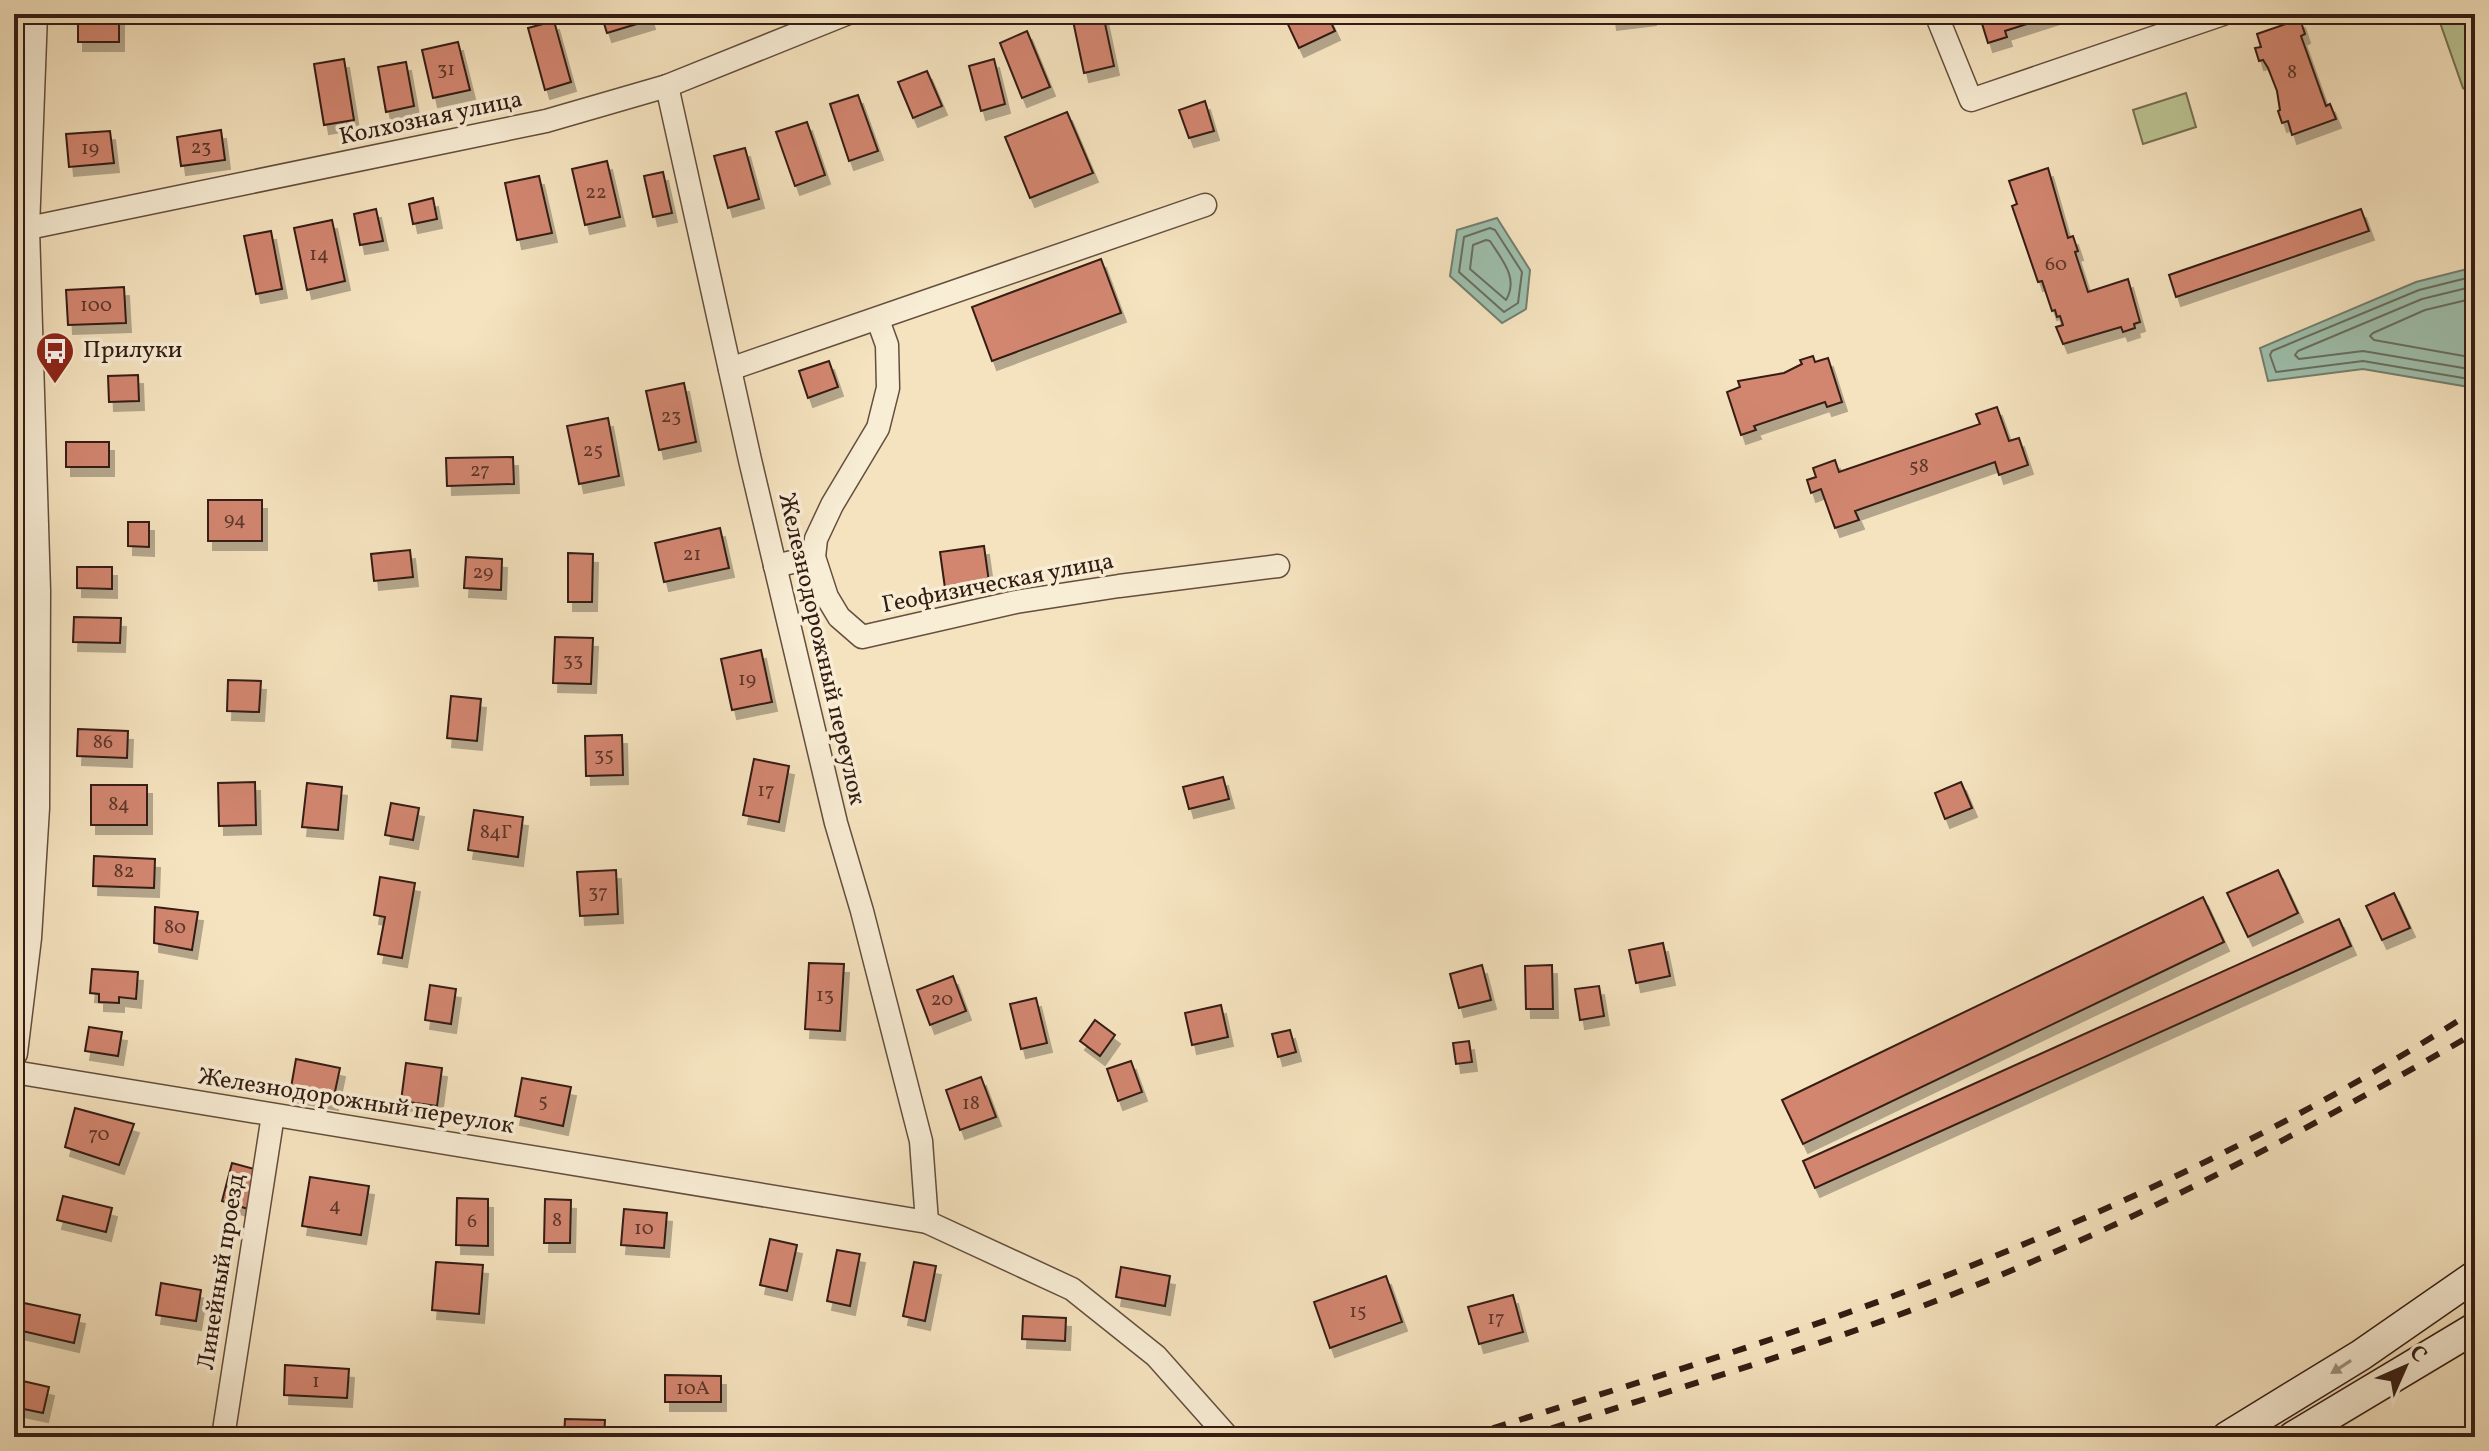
<svg xmlns="http://www.w3.org/2000/svg" width="2489" height="1451" viewBox="0 0 2489 1451" font-family="Vollkorn,serif">
	<style>
		.green { fill: #bbc493; stroke: #787053; stroke-width: 2 }
		.water { fill: #9dbfac; stroke: #737e6f; stroke-width: 2 }
		.lines { fill: none; stroke-linecap: round; stroke-linejoin: round }
		.shore { stroke: #686e60; stroke-width: 2 }
		.building { fill: #d28670; stroke: #341c13; stroke-width: 2; filter: url(#shadow) }
		.minor-casing { stroke: #644e3e; stroke-width: 25 }
		.tertiary-casing { stroke: #644e3e; stroke-width: 29 }
		.secondary-casing { stroke: #341c13; stroke-width: 33 }
		.minor { stroke: #f8edd5; stroke-width: 22 }
		.tertiary { stroke: #f8edd5; stroke-width: 26 }
		.secondary { stroke: #f8edd5; stroke-width: 30 }
		.rail { stroke: #341c13; stroke-width: 6; stroke-dasharray: 14 14; stroke-linecap: butt }
		.oneway { fill: #a08f7e }
		.labels { text-anchor: middle; dominant-baseline: central; stroke-width: 7; stroke-linejoin: round; paint-order: stroke }
		.number-label { font-size: 20px; fill: #5c362a }
		.street-label { font-size: 24px; fill: #341c13; stroke: #f8edd5 }
		.poi-label { font-size: 24px; fill: #341c13; stroke: #f8edd5; text-anchor: start }
	</style>
	<defs>
		<filter id="shadow"><feDropShadow dx="5" dy="9" stdDeviation="0" flood-color="#0004"/></filter>
	</defs>
	<rect width="100%" height="100%" fill="#f5e3bf"/>
	<filter id="stains"><feTurbulence type="fractalNoise" baseFrequency=".0025" numOctaves="4"/><feColorMatrix values="0 0 0 0 .2 0 0 0 0 .09 0 0 0 0 .02 0 0 0 .5 -.17"/></filter>
	<radialGradient id="worn" r=".72"><stop offset=".6" stop-color="#630" stop-opacity="0"/><stop offset="1" stop-color="#630" stop-opacity=".3"/></radialGradient>
	<!-- green -->
	<g class="green">
		<polygon points="2437,14 2475,14 2475,96 2463,88"/>
		<polygon points="2186,93 2196,127 2143,144 2133,110"/>
	</g>
	<!-- water -->
	<g class="water">
		<polygon points="1497,218 1530,270 1526,309 1502,323 1450,276 1457,230"/>
		<polygon points="2475,267 2475,388 2363,369 2268,381 2260,348 2416,282"/>
	</g>
	<g class="lines">
		<!-- shore -->
		<g class="shore">
			<polygon points="1490,228 1495,230 1522,272 1518,303 1504,312 1459,272 1464,237"/>
			<path d="M1486,240L1490,241C1502,260 1519,278 1506,300L1470,269L1473,245Z"/>
			<polyline points="2475,276 2419,290 2272,351 2270,355 2276,372 2363,361 2475,380"/>
			<polyline points="2475,286 2422,299 2298,351 2295,355 2299,359 2363,351 2475,370"/>
			<polyline points="2475,298 2425,310 2373,333 2370,336 2374,340 2475,358"/>
		</g>
	</g>
	<!-- building -->
	<g class="building">
		<rect x="78" y="14" width="41" height="28"/>
		<polygon points="601,14 648,14 650,20 607,33"/>
		<polygon points="1081,14 1103,14 1114,66 1084,73 1072,16"/>
		<polygon points="1288,14 1327,14 1335,31 1299,48 1284,16"/>
		<polygon points="1611,14 1651,14 1651,16 1612,21"/>
		<polygon points="1979,14 2058,14 2005,31 2007,37 1988,43"/>
		<polygon points="2300,19 2305,34 2301,36 2326,106 2330,104 2336,119 2292,135 2288,121 2282,123 2278,111 2280,110 2277,91 2268,68 2263,60 2259,61 2255,48 2261,47 2257,34"/>
		<polygon points="554,21 571,82 545,90 528,28"/>
		<polygon points="1027,31 1050,87 1022,98 1000,43"/>
		<polygon points="458,42 470,90 433,98 422,50"/>
		<polygon points="344,59 354,120 324,125 314,64"/>
		<polygon points="994,59 1005,104 981,111 969,66"/>
		<polygon points="406,62 414,106 386,112 378,67"/>
		<polygon points="927,71 942,106 913,118 898,82"/>
		<polygon points="858,95 878,151 849,161 830,104"/>
		<polygon points="1205,101 1214,131 1189,138 1179,110"/>
		<polygon points="1067,112 1093,173 1030,198 1005,137"/>
		<polygon points="807,122 825,175 795,186 776,132"/>
		<polygon points="221,130 225,160 181,166 177,137"/>
		<polygon points="110,131 114,163 69,167 66,134"/>
		<polygon points="745,148 759,199 728,208 714,156"/>
		<polygon points="607,161 620,217 585,225 572,169"/>
		<polygon points="2048,168 2068,238 2073,236 2078,251 2075,252 2088,292 2128,279 2140,322 2134,324 2135,328 2123,332 2121,327 2063,344 2056,327 2063,325 2060,316 2057,317 2055,310 2052,311 2042,281 2038,282 2012,206 2017,204 2009,181"/>
		<polygon points="663,172 672,213 653,217 644,176"/>
		<polygon points="539,176 552,233 517,240 505,183"/>
		<polygon points="433,198 437,219 413,224 409,204"/>
		<polygon points="376,209 383,241 360,245 354,214"/>
		<polygon points="2361,209 2369,231 2176,297 2169,275"/>
		<polygon points="332,220 345,281 307,290 294,228"/>
		<polygon points="271,231 282,289 256,294 244,236"/>
		<polygon points="1101,259 1121,313 992,361 972,307"/>
		<polygon points="124,287 126,323 68,325 66,290"/>
		<polygon points="1813,356 1815,362 1828,358 1842,402 1827,407 1825,402 1754,426 1756,430 1741,435 1727,392 1740,387 1738,381 1784,373 1802,364 1800,360"/>
		<polygon points="829,361 838,387 808,398 799,371"/>
		<polygon points="138,375 139,401 109,402 108,376"/>
		<polygon points="684,383 696,442 659,450 646,391"/>
		<polygon points="1997,407 2009,441 2019,438 2028,465 1999,475 1995,462 1855,511 1859,520 1835,528 1821,489 1811,493 1807,480 1816,477 1813,468 1835,460 1839,472 1980,424 1976,414"/>
		<polygon points="608,418 619,476 579,484 567,426"/>
		<rect x="66" y="442" width="43" height="25"/>
		<polygon points="513,457 514,484 447,486 446,458"/>
		<rect x="208" y="500" width="54" height="41"/>
		<polygon points="128,522 149,522 149,547 128,546"/>
		<polygon points="720,528 729,568 664,582 655,543"/>
		<polygon points="984,546 989,582 945,588 940,552"/>
		<polygon points="410,550 413,577 374,581 371,554"/>
		<polygon points="568,553 593,554 592,602 568,602"/>
		<polygon points="466,557 502,559 501,590 464,588"/>
		<polygon points="77,567 112,567 112,589 77,588"/>
		<polygon points="74,617 121,618 120,643 73,642"/>
		<polygon points="555,637 593,638 591,684 553,683"/>
		<polygon points="761,650 772,702 732,710 721,659"/>
		<polygon points="228,680 261,681 259,712 227,711"/>
		<polygon points="451,696 481,699 477,741 447,738"/>
		<polygon points="78,729 128,731 127,758 77,756"/>
		<polygon points="622,735 623,775 586,776 585,736"/>
		<polygon points="754,759 789,766 779,822 743,815"/>
		<polygon points="1223,777 1229,799 1189,809 1183,787"/>
		<polygon points="255,782 256,825 219,826 218,783"/>
		<polygon points="1961,782 1972,808 1945,819 1935,793"/>
		<polygon points="307,783 342,787 338,830 302,827"/>
		<rect x="91" y="785" width="56" height="40"/>
		<polygon points="391,803 419,808 413,840 385,835"/>
		<polygon points="474,810 523,817 518,857 468,850"/>
		<polygon points="94,856 155,859 154,888 93,886"/>
		<polygon points="616,870 618,914 580,916 577,872"/>
		<polygon points="2278,870 2298,913 2248,937 2227,893"/>
		<polygon points="380,877 415,883 402,958 378,954 385,917 374,915"/>
		<polygon points="2394,893 2410,928 2382,940 2366,906"/>
		<polygon points="2203,897 2224,942 1803,1144 1782,1100"/>
		<polygon points="155,907 198,912 192,950 154,943"/>
		<polygon points="2339,919 2351,946 1815,1188 1803,1161"/>
		<polygon points="1663,943 1670,976 1636,983 1629,950"/>
		<polygon points="809,963 844,964 840,1031 805,1029"/>
		<polygon points="1482,965 1491,1000 1459,1008 1450,974"/>
		<polygon points="1552,965 1553,1009 1526,1009 1525,966"/>
		<polygon points="92,969 138,972 136,999 119,997 119,1003 99,1002 99,994 90,993"/>
		<polygon points="953,976 966,1011 930,1025 917,990"/>
		<polygon points="430,985 456,989 451,1024 425,1020"/>
		<polygon points="1599,986 1604,1016 1580,1020 1575,989"/>
		<polygon points="1036,998 1047,1043 1021,1049 1010,1004"/>
		<polygon points="1221,1005 1228,1037 1192,1045 1185,1013"/>
		<polygon points="1095,1020 1115,1035 1100,1056 1080,1041"/>
		<polygon points="89,1027 122,1032 118,1056 85,1051"/>
		<polygon points="1290,1030 1296,1052 1278,1057 1272,1034"/>
		<polygon points="1469,1041 1472,1062 1456,1064 1453,1043"/>
		<polygon points="296,1059 340,1068 333,1101 290,1093"/>
		<polygon points="1131,1061 1142,1092 1118,1101 1107,1069"/>
		<polygon points="406,1063 442,1068 437,1106 401,1101"/>
		<polygon points="981,1077 996,1117 960,1130 946,1090"/>
		<polygon points="522,1078 571,1087 563,1126 515,1116"/>
		<polygon points="75,1108 134,1124 119,1165 65,1147"/>
		<polygon points="232,1163 258,1170 248,1209 222,1201"/>
		<polygon points="310,1177 369,1186 361,1235 302,1226"/>
		<polygon points="63,1196 112,1208 106,1232 57,1220"/>
		<polygon points="457,1198 488,1199 488,1246 456,1245"/>
		<polygon points="545,1199 571,1200 570,1243 544,1243"/>
		<polygon points="624,1209 667,1213 664,1248 621,1245"/>
		<polygon points="770,1239 797,1245 787,1291 760,1285"/>
		<polygon points="837,1250 860,1254 850,1306 827,1301"/>
		<polygon points="436,1262 483,1265 479,1314 432,1310"/>
		<polygon points="914,1262 936,1266 925,1321 903,1316"/>
		<polygon points="1121,1267 1170,1276 1165,1306 1116,1297"/>
		<polygon points="1386,1276 1402,1322 1330,1348 1314,1302"/>
		<polygon points="161,1283 201,1290 196,1321 156,1315"/>
		<polygon points="1513,1295 1523,1332 1479,1344 1468,1307"/>
		<polygon points="24,1303 80,1315 74,1343 18,1330"/>
		<polygon points="1023,1316 1066,1318 1065,1341 1022,1339"/>
		<polygon points="285,1365 349,1369 347,1398 284,1395"/>
		<polygon points="665,1375 721,1376 721,1402 665,1402"/>
		<polygon points="14,1379 49,1387 43,1413 14,1407"/>
		<polygon points="565,1419 605,1420 604,1437 564,1437"/>
		<polygon points="278,1428 328,1429 327,1437 278,1437"/>
	</g>
	<g class="lines">
		<defs>
			<g id="minor">
				<polyline points="1936,14 1971,100 2223,14"/>
				<polyline points="667,86 750,460 836,823 862,911 921,1141 927,1222"/>
				<polyline points="14,231 546,121 667,86 846,14"/>
				<polyline points="878,320 887,345 888,388 878,428 832,505 816,539 814,557 827,597 839,617 862,637 1016,602 1119,586 1278,566"/>
				<polyline points="730,369 1205,205"/>
				<polyline points="775,566 814,557"/>
				<polyline points="14,1072 927,1222 1072,1289 1156,1356 1228,1437"/>
				<polyline points="223,1437 273,1115"/>
			</g>
			<polyline id="tertiary" points="14,1053 28,938 36,808 37,591 26,228 34,14"/>
			<g id="secondary">
				<polyline points="2227,1437 2361,1355 2475,1276"/>
				<polyline points="2293,1437 2475,1328"/>
			</g>
		</defs>
		<!-- minor casing -->
		<use href="#minor" class="minor-casing"/>
		<!-- tertiary casing -->
		<use href="#tertiary" class="tertiary-casing"/>
		<!-- secondary casing -->
		<use href="#secondary" class="secondary-casing"/>
		<!-- minor -->
		<use href="#minor" class="minor"/>
		<!-- tertiary -->
		<use href="#tertiary" class="tertiary"/>
		<!-- secondary -->
		<use href="#secondary" class="secondary"/>
		<!-- rail -->
		<g class="rail">
			<path d="M1466,1437C1621,1387 1779,1341 1930,1282C2118,1209 2305,1120 2475,1010"/>
			<path d="M1525,1437C1661,1393 1800,1353 1933,1302C2122,1230 2300,1134 2475,1033"/>
		</g>
	</g>
	<!-- one-way arrows -->
	<defs><path id="oneway-solid" d="M-6-.8H1V-3.2L6.5 0L1 3.2V.8H-6Z" transform="scale(2)"/></defs>
	<use class="oneway" href="#oneway-solid" transform="translate(2341 1367) rotate(147)"/>
	<!-- icons -->
	<defs>
		<symbol id="bus-pin" viewBox="-11 -11 22 30"><path d="M0 17L-7.5 6A9.5 9.5 0 1 1 7.5 6Z" fill="#8f2418" stroke="#f8edd5"/><path d="M-5-6H5V4H4V6H2V4H-2V6H-4V4H-5ZM-3.5-4V0h7V-4ZM-3.5 1.2v1.5H-2V1.2ZM2 1.2v1.5H3.5V1.2Z" fill="#fff"/></symbol>
	</defs>
	<g fill-rule="evenodd">
		<use href="#bus-pin" x="33" y="329" width="44" height="60"/>
	</g>
	<g class="labels">
		<!-- number labels -->
		<g class="number-label">
			<text x="446" y="70">31</text>
			<text x="2292" y="73">8</text>
			<text x="201" y="148">23</text>
			<text x="90" y="149">19</text>
			<text x="596" y="193">22</text>
			<text x="319" y="255">14</text>
			<text x="2056" y="265">60</text>
			<text x="96" y="306">100</text>
			<text x="671" y="417">23</text>
			<text x="593" y="451">25</text>
			<text x="1919" y="467">58</text>
			<text x="480" y="471">27</text>
			<text x="235" y="520">94</text>
			<text x="692" y="555">21</text>
			<text x="483" y="573">29</text>
			<text x="573" y="661">33</text>
			<text x="747" y="680">19</text>
			<text x="103" y="743">86</text>
			<text x="604" y="756">35</text>
			<text x="766" y="791">17</text>
			<text x="119" y="805">84</text>
			<text x="496" y="833">84Г</text>
			<text x="124" y="872">82</text>
			<text x="598" y="893">37</text>
			<text x="175" y="928">80</text>
			<text x="825" y="996">13</text>
			<text x="942" y="1000">20</text>
			<text x="543" y="1102">5</text>
			<text x="971" y="1104">18</text>
			<text x="99" y="1135">70</text>
			<text x="335" y="1206">4</text>
			<text x="557" y="1221">8</text>
			<text x="472" y="1222">6</text>
			<text x="644" y="1229">10</text>
			<text x="1358" y="1312">15</text>
			<text x="1496" y="1319">17</text>
			<text x="316" y="1382">1</text>
			<text x="693" y="1389">10А</text>
		</g>
		<!-- street labels -->
		<g class="street-label">
			<text transform="translate(431 119) rotate(-12)">Колхозная улица</text>
			<text transform="translate(998 584) rotate(-11)">Геофизическая улица</text>
			<text transform="translate(821 649) rotate(77)">Железнодорожный переулок</text>
			<text transform="translate(356 1102) rotate(9)">Железнодорожный переулок</text>
			<text transform="translate(222 1272) rotate(-81)">Линейный проезд</text>
		</g>
		<!-- poi labels -->
		<g class="poi-label">
			<text x="83" y="351">Прилуки</text>
		</g>
	</g>
	<!-- margin -->
	<rect width="2489" height="1451" fill="none" stroke="#f5e3bf" stroke-width="48"/>
	<rect x="16" y="16" width="2457" height="1419" fill="none" stroke="#341c13" stroke-width="4"/>
	<rect x="24" y="24" width="2441" height="1403" fill="none" stroke="#341c13" stroke-width="2"/>
	<!-- north arrow -->
	<g transform="translate(2405 1367) rotate(45)" stroke="#f8edd5" stroke-width="6" paint-order="stroke">
	<path d="M0-6L14 30L0 20L-14 30Z" fill="#341c13"/>
	<text y="-12" font-size="22" font-weight="bold" text-anchor="middle" fill="#341c13">С</text>
	</g>
	<rect width="100%" height="100%" filter="url(#stains)"/>
	<rect width="100%" height="100%" fill="url(#worn)"/>
</svg>
